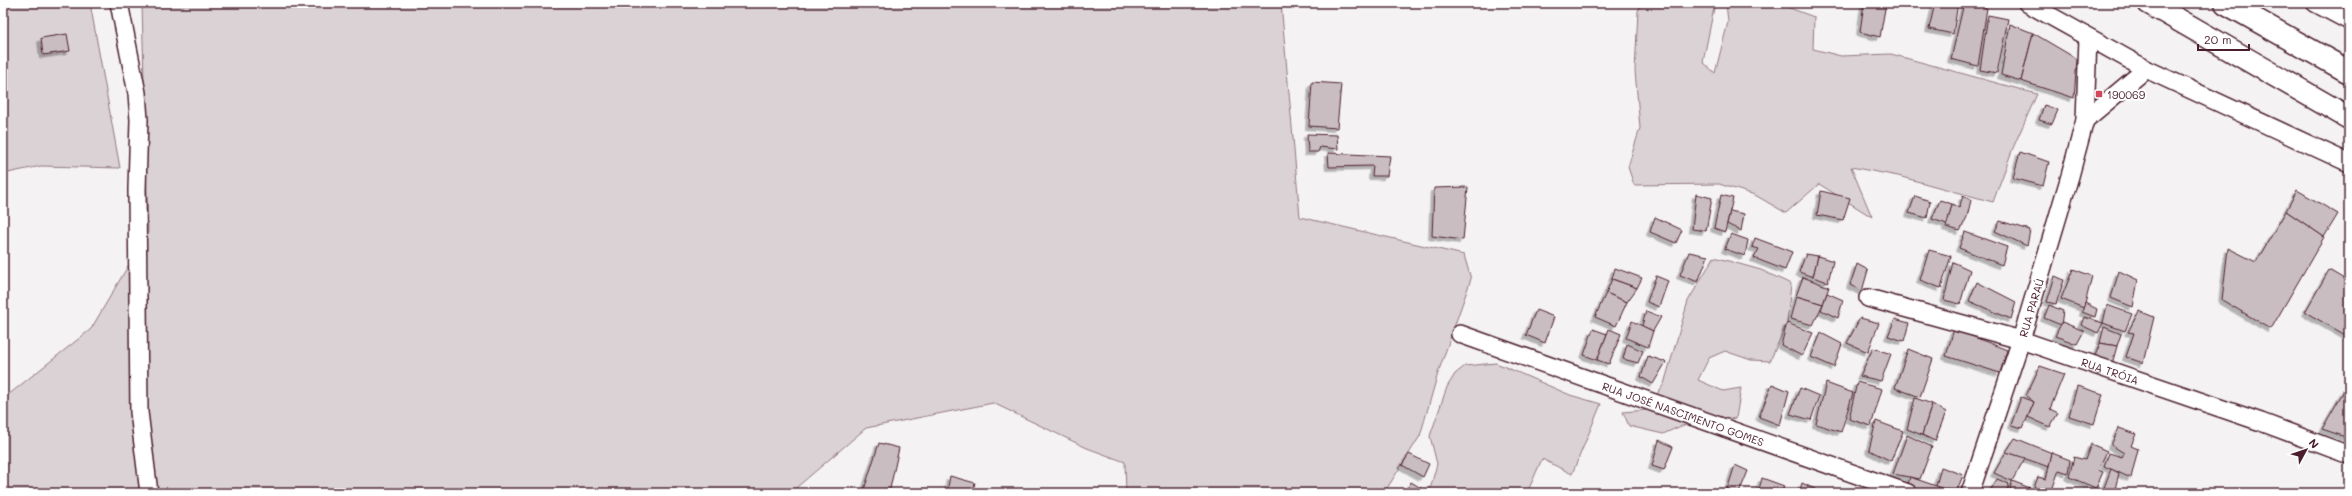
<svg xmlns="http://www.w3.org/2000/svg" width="2352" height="496" viewBox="0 0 2352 496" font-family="Mali,sans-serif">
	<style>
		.green { fill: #dbd2d5; stroke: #927880 }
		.building { fill: #cabdc1; stroke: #4a1f2b; filter: url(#shadow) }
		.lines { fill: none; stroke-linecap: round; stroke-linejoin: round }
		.street-casing { stroke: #4a1f2b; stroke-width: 20 }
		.highway-casing { stroke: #4a1f2b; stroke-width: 25 }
		.street { stroke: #fff; stroke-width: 17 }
		.highway { stroke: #fff; stroke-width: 22 }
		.poi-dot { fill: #d1495b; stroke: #fff; stroke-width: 1.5 }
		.labels { text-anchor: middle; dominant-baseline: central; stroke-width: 4; stroke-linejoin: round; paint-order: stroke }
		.poi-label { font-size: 11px; fill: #4a1f2b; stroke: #fff; text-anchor: start }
		.street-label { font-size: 11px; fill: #4a1f2b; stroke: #fff }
	</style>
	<defs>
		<filter id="shadow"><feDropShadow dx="-3.5" dy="3.5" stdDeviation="0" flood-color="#0004"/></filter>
	</defs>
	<rect width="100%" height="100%" fill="#f4f2f2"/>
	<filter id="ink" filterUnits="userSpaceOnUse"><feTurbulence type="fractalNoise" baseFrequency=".025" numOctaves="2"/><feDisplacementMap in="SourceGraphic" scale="8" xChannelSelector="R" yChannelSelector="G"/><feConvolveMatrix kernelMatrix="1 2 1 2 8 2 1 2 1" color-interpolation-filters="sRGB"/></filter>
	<g filter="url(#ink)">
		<!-- green -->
		<g class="green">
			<polygon points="3,3 90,3 120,168 41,166 3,174"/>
			<polygon points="145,3 1281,3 1300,217 1464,255 1471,279 1438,373 1420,436 1384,493 1126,493 1125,462 1087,448 993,403 866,428 790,493 3,493 3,399 91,329 148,232 142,4"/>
			<polygon points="1641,3 1715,3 1703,62 1715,73 1728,22 1726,3 1776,3 1814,17 1813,49 1841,56 1891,54 2037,94 2013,148 1993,202 1898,176 1851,167 1872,217 1819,184 1786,213 1755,195 1719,184 1634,185 1628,167 1640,128 1635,71 1638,11"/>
			<polygon points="1714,257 1761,270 1791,284 1787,323 1770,361 1751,360 1725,351 1709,358 1698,380 1723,391 1741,388 1736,418 1681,426 1663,434 1629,426 1623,412 1646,410 1664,384 1688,301"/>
			<polygon points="1496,363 1570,395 1601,404 1572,474 1542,459 1527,493 1429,493 1437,464 1430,436 1447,387 1455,374 1465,366"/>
		</g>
		<!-- building -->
		<g class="building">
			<polygon points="1864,3 1886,3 1880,37 1860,32"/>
			<polygon points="1935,3 1958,3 1953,34 1929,29"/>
			<polygon points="1964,3 1973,3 1987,8 1978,66 1951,59"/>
			<polygon points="1988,15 2008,19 1997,73 1980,70"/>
			<polygon points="2010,24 2033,33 2021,81 2001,75"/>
			<polygon points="2033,33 2077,59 2074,98 2021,81"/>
			<polygon points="67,34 70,51 43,55 41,38"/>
			<polygon points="1312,82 1341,84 1337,128 1309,126"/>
			<polygon points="2044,105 2058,110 2052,124 2039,120"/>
			<polygon points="1307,134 1337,135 1338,149 1320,147 1318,152 1308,152"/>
			<polygon points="2020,152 2049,162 2043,186 2013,178"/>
			<polygon points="1328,153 1390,156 1387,176 1372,176 1373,166 1329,167"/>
			<polygon points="1468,187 1463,240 1432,236 1434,188"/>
			<polygon points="2297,190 2338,214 2324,237 2286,211"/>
			<polygon points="1821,191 1850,198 1843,220 1817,215"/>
			<polygon points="1696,194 1712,198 1706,231 1692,229"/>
			<polygon points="1721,195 1733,198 1725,232 1714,228"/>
			<polygon points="1915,196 1930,201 1927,218 1909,213"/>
			<polygon points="1963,196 1971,200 1967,217 1960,231 1946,227 1952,204 1959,208"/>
			<polygon points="1940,200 1952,204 1947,224 1932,219"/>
			<polygon points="1730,211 1744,214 1741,231 1727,224"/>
			<polygon points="2286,211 2324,237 2271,329 2222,300 2228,248 2256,262"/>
			<polygon points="1655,217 1682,230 1676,243 1650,232"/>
			<polygon points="2000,221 2030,230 2027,246 1995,231"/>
			<polygon points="1965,232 2007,247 2002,265 1959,248"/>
			<polygon points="1731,234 1748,240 1745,256 1725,249"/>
			<polygon points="1755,238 1792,252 1785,270 1754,258 1759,249 1752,247"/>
			<polygon points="1929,250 1951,256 1941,288 1920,280"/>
			<polygon points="1689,252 1708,256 1698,282 1680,275"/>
			<polygon points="1806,254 1818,256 1813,277 1799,272"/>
			<polygon points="1818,256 1833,261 1828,282 1813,277"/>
			<polygon points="1953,262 1970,270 1960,304 1944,300"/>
			<polygon points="1857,264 1868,270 1862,291 1850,285"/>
			<polygon points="1615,268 1642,278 1637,288 1612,279"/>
			<polygon points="2073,269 2092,276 2084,308 2061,299"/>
			<polygon points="2329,270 2349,282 2349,337 2305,312"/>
			<polygon points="2119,271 2138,280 2133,307 2111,298"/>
			<polygon points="1656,276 1668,281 1659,307 1647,302"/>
			<polygon points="2055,276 2064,280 2056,304 2047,302"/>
			<polygon points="1803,277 1829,287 1823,304 1796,296"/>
			<polygon points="1612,279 1637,288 1627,302 1606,293"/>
			<polygon points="1977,282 2016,302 2011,319 1969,301"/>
			<polygon points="1606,293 1627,302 1616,326 1595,317"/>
			<polygon points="1827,293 1843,300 1838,318 1821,310"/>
			<polygon points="1796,296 1823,304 1813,325 1790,319"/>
			<polygon points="2085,303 2097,309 2095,317 2082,312"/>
			<polygon points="2049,305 2063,311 2061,325 2044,318"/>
			<polygon points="2107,305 2132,314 2125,331 2103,323"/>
			<polygon points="1536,310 1554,317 1545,343 1526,335"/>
			<polygon points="1646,311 1661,317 1653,331 1642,326"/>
			<polygon points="2139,311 2154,317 2143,363 2126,357 2134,333 2128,332"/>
			<polygon points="2084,317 2103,323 2098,333 2081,325"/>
			<polygon points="1860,318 1879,323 1868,352 1847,343"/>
			<polygon points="1895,319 1909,323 1904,341 1888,336"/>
			<polygon points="1632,321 1653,331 1648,347 1626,338"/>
			<polygon points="2062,322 2084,331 2077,344 2055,336"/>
			<polygon points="1787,323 1813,333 1802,356 1781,345"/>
			<polygon points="2104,327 2121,334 2117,346 2100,343"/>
			<polygon points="1593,329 1607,334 1597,360 1584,355"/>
			<polygon points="1609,329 1621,334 1609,364 1597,360"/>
			<polygon points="1954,329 2007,350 2000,373 1946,356"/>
			<polygon points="1821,333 1842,344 1834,367 1811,357"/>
			<polygon points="2100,343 2117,346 2112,364 2095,356"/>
			<polygon points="1627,344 1643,351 1638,363 1623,359"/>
			<polygon points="1873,348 1891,354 1881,381 1860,376"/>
			<polygon points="1908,349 1933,359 1920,397 1895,388"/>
			<polygon points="1648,356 1666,362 1653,384 1641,377"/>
			<polygon points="2040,366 2064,374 2050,409 2058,413 2050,427 2028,417 2034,402 2026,396"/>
			<polygon points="1857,382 1882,389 1871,426 1849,419"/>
			<polygon points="2349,382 2349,438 2322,429"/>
			<polygon points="1826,383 1853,393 1841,432 1816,424"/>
			<polygon points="1772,384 1789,391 1780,425 1759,417"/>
			<polygon points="2077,386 2103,394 2094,424 2069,416"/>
			<polygon points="1800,388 1819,396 1811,420 1790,414"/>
			<polygon points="2021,397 2034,402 2023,428 2011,425"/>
			<polygon points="1915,398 1932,404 1922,435 1907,429"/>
			<polygon points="1932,404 1946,412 1935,441 1922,435"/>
			<polygon points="1876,421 1903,431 1891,461 1869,450"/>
			<polygon points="2119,428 2136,434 2131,446 2138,449 2131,478 2104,466 2109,453 2122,457 2124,453 2111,445"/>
			<polygon points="1907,435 1932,447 1920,479 1893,474"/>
			<polygon points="2015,438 2052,453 2049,467 2006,452"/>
			<polygon points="1659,440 1673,447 1664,470 1652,466"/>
			<polygon points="879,443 899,448 889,493 863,493"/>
			<polygon points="2091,444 2107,451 2098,470 2103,472 2096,488 2069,477 2074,457 2085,460"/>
			<polygon points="2006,452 2025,458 2012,481 1994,473"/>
			<polygon points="2052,453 2070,460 2068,473 2059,470 2051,493 2032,493 2038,477 2046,479"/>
			<polygon points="1409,454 1429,464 1423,477 1402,465"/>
			<polygon points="1735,465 1748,471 1739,493 1726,493"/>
			<polygon points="1941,467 1963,475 1956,493 1936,486"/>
			<polygon points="2111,469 2119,473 2114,493 2102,493"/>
			<polygon points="950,476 975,483 972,493 947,493"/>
			<polygon points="1910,477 1939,487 1937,493 1922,493 1907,488"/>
			<polygon points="1762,478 1784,486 1781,493 1758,493"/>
			<polygon points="1997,479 2009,484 2006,493 1989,493"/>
			<polygon points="2012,481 2030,488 2029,493 2009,493"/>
			<polygon points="1411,482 1421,488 1419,493 1406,493"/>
			<polygon points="1802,483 1819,491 1818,493 1799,493"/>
		</g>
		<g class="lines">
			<defs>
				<g id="street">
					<polyline points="119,3 137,93 139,120 137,189 139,412 149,493"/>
					<polyline points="2027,3 2146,69 2349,163"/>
					<polyline points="2315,3 2349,21"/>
					<polyline points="2085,120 2146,69"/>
					<path id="s1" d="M1868,298L2021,340L2261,422L2349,455"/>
					<path id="s2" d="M1460,334L1908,493"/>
					<path id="s3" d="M1970,493L2021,340L2070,176L2085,120L2088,38"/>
				</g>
				<g id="highway">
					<polyline points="2149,3 2349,118"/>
					<polyline points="2226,3 2349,72"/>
				</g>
			</defs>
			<!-- street casing -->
			<use href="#street" class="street-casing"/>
			<!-- highway casing -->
			<use href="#highway" class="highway-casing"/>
			<!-- street -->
			<use href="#street" class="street"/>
			<!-- highway -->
			<use href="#highway" class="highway"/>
		</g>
	</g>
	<!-- markers -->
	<rect class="poi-dot" x="2095" y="90" width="8" height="8" rx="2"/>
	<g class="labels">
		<!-- poi labels -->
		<g class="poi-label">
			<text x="2107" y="94">190069</text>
		</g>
		<!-- street labels -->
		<g class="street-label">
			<text stroke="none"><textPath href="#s3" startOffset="195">RUA PARAÚ</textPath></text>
			<text stroke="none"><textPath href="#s1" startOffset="253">RUA TRÓIA</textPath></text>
			<text stroke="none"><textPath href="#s2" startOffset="237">RUA JOSÉ NASCIMENTO GOMES</textPath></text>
		</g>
	</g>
	<!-- margin -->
	<rect width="2352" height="496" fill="none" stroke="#fff" stroke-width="16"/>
	<rect x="8" y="8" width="2336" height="480" fill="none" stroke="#4a1f2b" stroke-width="1.5" filter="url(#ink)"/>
	<!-- north arrow -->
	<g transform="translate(2306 450) rotate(50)" stroke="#ffffff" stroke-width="3" paint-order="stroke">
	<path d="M0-3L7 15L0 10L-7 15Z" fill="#4a1f2b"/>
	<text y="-6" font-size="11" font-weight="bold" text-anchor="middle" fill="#4a1f2b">N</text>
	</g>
	<!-- scale -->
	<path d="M2198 44v6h51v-6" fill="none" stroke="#4a1f2b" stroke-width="2"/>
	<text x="2204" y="44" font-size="12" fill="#4a1f2b" stroke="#ffffff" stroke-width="3" paint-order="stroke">20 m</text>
</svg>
